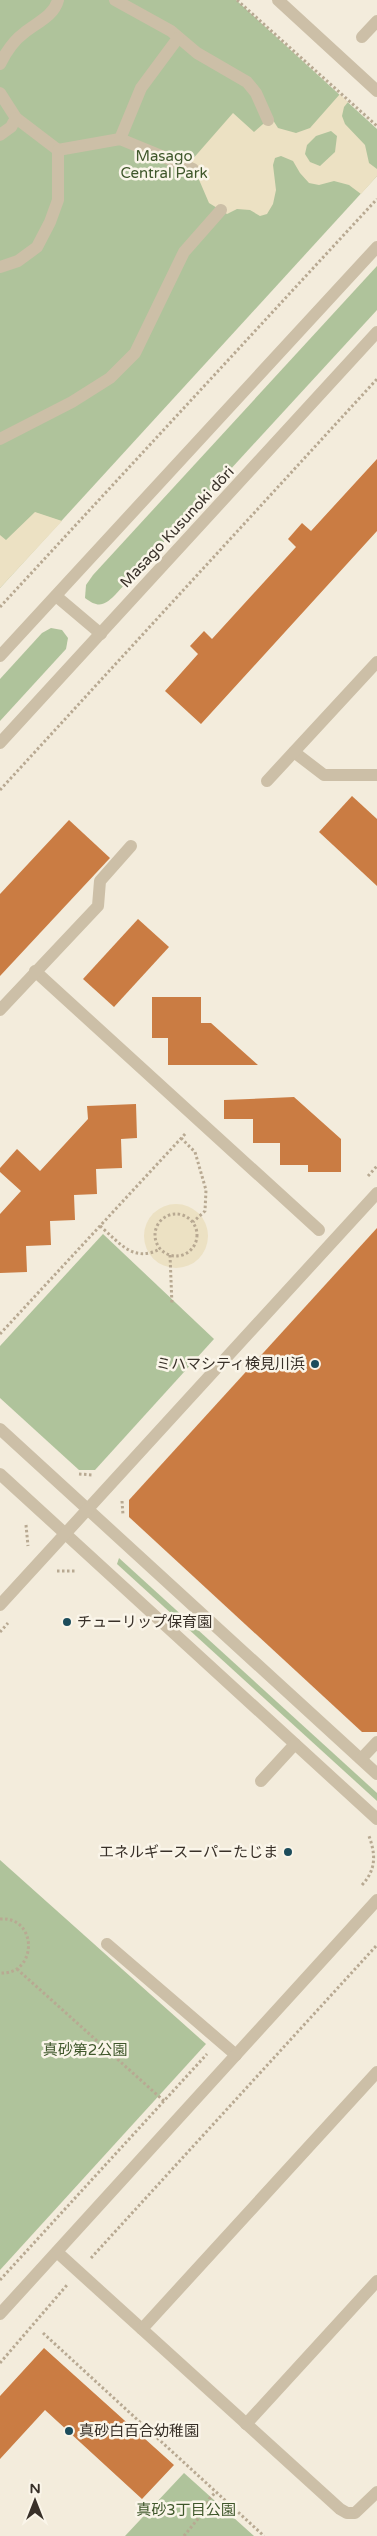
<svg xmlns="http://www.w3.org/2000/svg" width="377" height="2536" viewBox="0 0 377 2536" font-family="'Varela Round','Noto Sans JP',sans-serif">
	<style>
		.green { fill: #afc39b }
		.plaza { fill: #ece1c3; fill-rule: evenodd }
		.building { fill: #ca7c43 }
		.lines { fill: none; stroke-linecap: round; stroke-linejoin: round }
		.path { stroke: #b8a992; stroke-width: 3; stroke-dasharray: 2.5 2.5; stroke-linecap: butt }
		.minor { stroke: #ccbfa7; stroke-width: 12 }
		.poi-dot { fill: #1c4c5b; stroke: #faf5e9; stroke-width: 2 }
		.labels { text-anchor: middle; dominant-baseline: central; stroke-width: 5; stroke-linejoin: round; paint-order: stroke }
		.park-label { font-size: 15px; fill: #3f572b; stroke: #faf5e9 }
		.street-label { font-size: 15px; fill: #383028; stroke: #faf5e9 }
		.poi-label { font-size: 15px; fill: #383028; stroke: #faf5e9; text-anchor: end }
	</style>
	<rect width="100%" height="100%" fill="#f3ecdc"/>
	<!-- green -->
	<g class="green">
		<polygon points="0,0 236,0 377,129 377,176 0,588"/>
		<path d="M377,266V310L115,595C104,606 98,608 85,598L86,585L93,575Z"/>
		<polygon points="51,628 62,630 68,638 66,649 0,721 0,679 42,633"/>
		<polygon points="103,1234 214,1339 95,1470 79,1470 0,1398 0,1346"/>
		<polygon points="119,1558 377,1793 377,1801 117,1564"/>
		<polygon points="0,1860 206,2044 0,2270"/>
		<polygon points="184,2473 254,2536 125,2536"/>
	</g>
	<!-- plaza -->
	<g class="plaza">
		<path d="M340,94L348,102L344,107L342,116L345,124L365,145L369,163L377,169V176L361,194L349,185L334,181L319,185L309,183L300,173L293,161L281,156L275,158L273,165L276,190L273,204L267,214L260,216L250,210L237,209L227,214L209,203L191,161L233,113L254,132L271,117L278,128L296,133L310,128ZM331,131L337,136L335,152L320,166L310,162L305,154L307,145L316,136Z"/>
		<polygon points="35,512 62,521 0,588 0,535 6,540"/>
		<circle cx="176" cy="1236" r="32"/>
	</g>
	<!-- building -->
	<g class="building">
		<polygon points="377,459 377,531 201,724 165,691 198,654 190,646 204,631 212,639 296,547 288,539 302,523 311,531"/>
		<polygon points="352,796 377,819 377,886 319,832"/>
		<polygon points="69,820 110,858 0,976 0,894"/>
		<polygon points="138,919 169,947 114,1007 83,979"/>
		<polygon points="152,997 201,997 201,1023 211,1023 258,1065 168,1065 168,1038 152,1038"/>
		<polygon points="294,1097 341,1139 341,1172 308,1172 308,1165 280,1165 280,1143 253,1143 253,1119 224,1119 224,1100"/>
		<polygon points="136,1104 137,1138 121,1139 122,1168 96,1169 97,1194 74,1195 75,1220 50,1221 51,1245 26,1246 27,1272 0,1273 0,1214 21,1191 0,1172 0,1168 17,1149 40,1171 88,1119 87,1106"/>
		<polygon points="377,1228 377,1732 362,1732 129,1517 129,1500"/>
		<polygon points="44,2348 174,2465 142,2499 45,2410 0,2459 0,2396"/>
	</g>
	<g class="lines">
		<!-- path -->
		<g class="path">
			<polyline points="237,0 377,126"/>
			<polyline points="0,607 377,199"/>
			<polyline points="0,790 377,379"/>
			<polyline points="181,1138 195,1152 206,1190 205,1211 193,1222"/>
			<polyline points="368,1176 377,1166"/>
			<circle cx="176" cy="1235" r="21"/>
			<path d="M100,1226C120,1243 133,1263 160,1249"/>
			<polyline points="170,1255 172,1305"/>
			<polyline points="0,1334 186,1133"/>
			<polyline points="79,1474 93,1475"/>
			<polyline points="122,1501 123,1515"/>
			<polyline points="26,1525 28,1546"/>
			<polyline points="57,1571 76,1571"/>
			<polyline points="0,1632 8,1623"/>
			<path d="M362,1885C376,1870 376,1855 369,1836"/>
			<path d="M0,1919C38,1916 38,1975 0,1973"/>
			<polyline points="17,1969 164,2101"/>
			<polyline points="91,2258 377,1945"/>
			<polyline points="0,2280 207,2054"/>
			<polyline points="43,2333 264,2536"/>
			<polyline points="0,2363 67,2285"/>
			<polyline points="184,2536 205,2510 209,2499 216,2492"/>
		</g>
		<!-- minor -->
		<g class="minor">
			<polyline points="115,0 171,31 197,53 247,82 256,93 268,120"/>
			<polyline points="278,0 377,91"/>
			<polyline points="362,37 377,21"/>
			<path d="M0,64C6,52 13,41 24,33C36,23 54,16 58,0"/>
			<polyline points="0,93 16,118 58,150 120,139 193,169"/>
			<polyline points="0,135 11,127 16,118"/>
			<polyline points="120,139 141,88 178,38"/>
			<polyline points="0,267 18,261 37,247 50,222 58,200 58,150"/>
			<polyline points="0,439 72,402 110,378 135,353 184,252 221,210"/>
			<polyline points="56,596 101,634"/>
			<polyline points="0,656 377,247"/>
			<polyline points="0,743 377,332"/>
			<polyline points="294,752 324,775 377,775"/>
			<polyline points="267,781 377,662"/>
			<polyline points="35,971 319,1230"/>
			<polyline points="0,1010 98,906 100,881 131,846"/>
			<polyline points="0,1429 377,1774"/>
			<polyline points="0,1474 377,1819"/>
			<polyline points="0,1605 377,1193"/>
			<polyline points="361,1759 377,1742"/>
			<polyline points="261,1781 295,1744"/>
			<polyline points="107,1944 236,2055"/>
			<polyline points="57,2252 340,2509 347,2513 355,2513 377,2492"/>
			<polyline points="0,2314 377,1900"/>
			<polyline points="142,2329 377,2072"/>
			<polyline points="246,2424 377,2281"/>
		</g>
	</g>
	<!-- markers -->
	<g class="poi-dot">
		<circle cx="315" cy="1364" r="5"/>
		<circle cx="67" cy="1622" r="5"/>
		<circle cx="288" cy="1852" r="5"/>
		<circle cx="69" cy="2431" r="5"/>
	</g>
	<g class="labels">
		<!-- park labels -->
		<g class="park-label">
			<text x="164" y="156">Masago<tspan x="164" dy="17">Central Park</tspan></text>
			<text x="85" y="2050">真砂第2公園</text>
			<text x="186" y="2510">真砂3丁目公園</text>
		</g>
		<!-- street labels -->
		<g class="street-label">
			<text transform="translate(177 527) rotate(-47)">Masago Kusunoki dōri</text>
		</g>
		<!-- poi labels -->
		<g class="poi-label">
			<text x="305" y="1364">ミハマシティ検見川浜</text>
			<text x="77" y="1622" text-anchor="start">チューリップ保育園</text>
			<text x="278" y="1852">エネルギースーパーたじま</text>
			<text x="79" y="2431" text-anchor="start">真砂白百合幼稚園</text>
		</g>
	</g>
	<!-- north arrow -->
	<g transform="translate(35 2501)" stroke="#faf5e9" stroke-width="4" paint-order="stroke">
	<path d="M0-4L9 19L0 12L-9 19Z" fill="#383028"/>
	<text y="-8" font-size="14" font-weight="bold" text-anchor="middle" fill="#383028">N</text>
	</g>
</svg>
